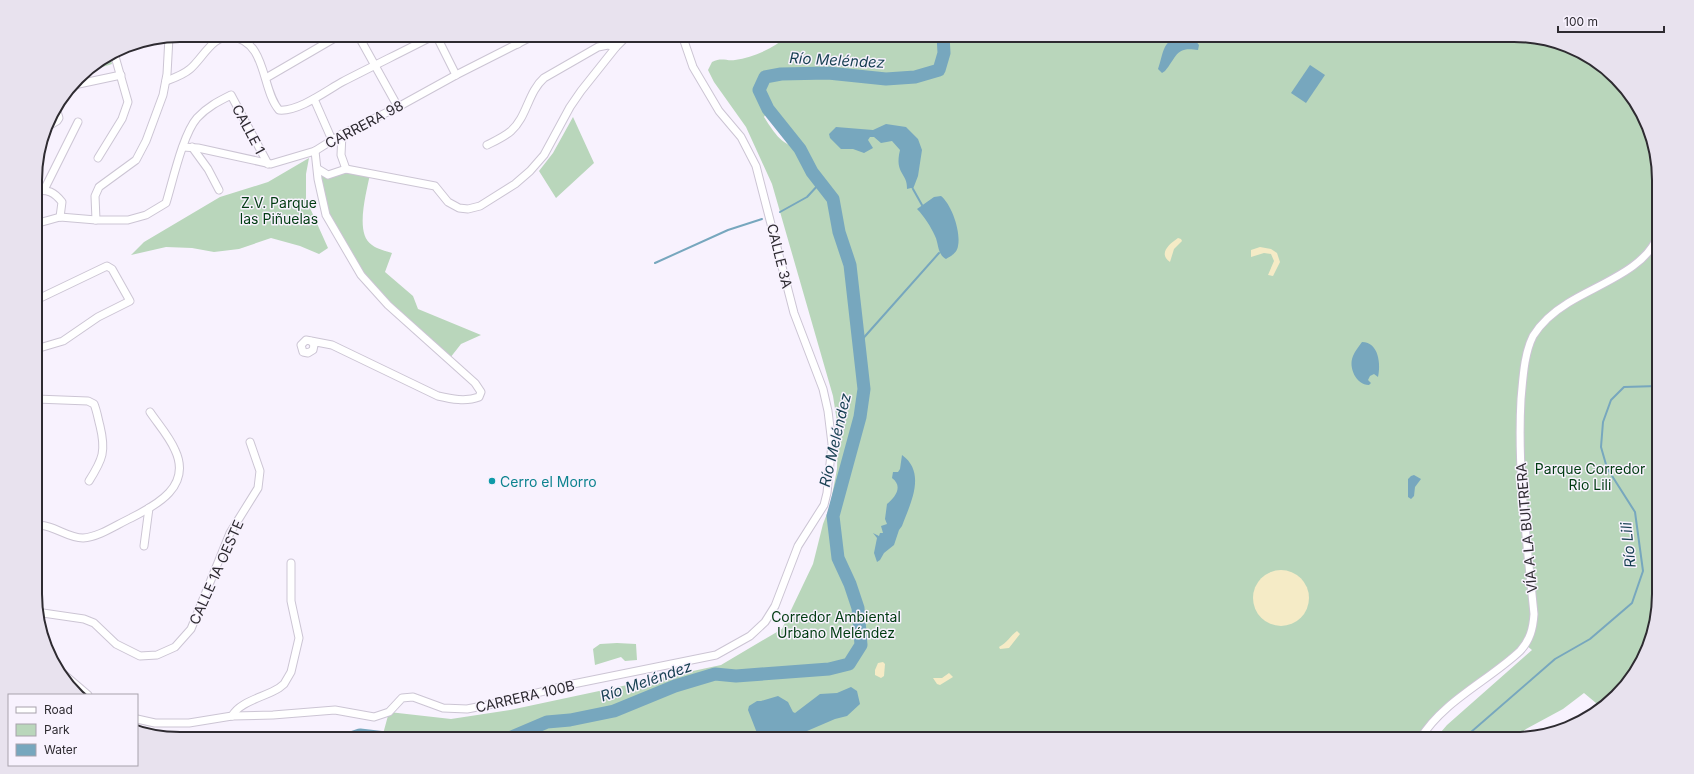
<svg xmlns="http://www.w3.org/2000/svg" width="1694" height="774" viewBox="0 0 1694 774" font-family="Inter,sans-serif">
	<style>
		.green { fill: #b9d6bb; fill-rule: evenodd }
		.sand { fill: #f5ebc6 }
		.water { fill: #77a7be }
		.lines { fill: none; stroke-linecap: round; stroke-linejoin: round }
		.stream { stroke: #77a7be; stroke-width: 2 }
		.river { stroke: #77a7be; stroke-width: 13 }
		.minor-casing { stroke: #ccc5d4; stroke-width: 9 }
		.minor { stroke: #fff; stroke-width: 7 }
		.culture-dot { fill: #0f9aa8; stroke: #f8f2fe; stroke-width: 1.5 }
		.labels { text-anchor: middle; dominant-baseline: central; stroke-width: 3; stroke-linejoin: round; paint-order: stroke }
		.street-label { font-size: 14px; fill: #2e2b31; stroke: #f8f2fe }
		.park-label { font-size: 14px; fill: #003b11; stroke: #f8f2fe }
		.culture-label { font-size: 14px; fill: #0d838f; stroke: #f8f2fe; text-anchor: start }
		.water-label { font-size: 15px; font-style: italic; fill: #163f51; stroke: #f8f2fe }
		.rim { fill: none; stroke: #2e2b31; stroke-width: 2 }
	</style>
	<rect width="100%" height="100%" fill="#f8f2fe"/>
	<!-- green -->
	<g class="green">
		<path d="M788,35H1514L1570,46L1629,92L1658,161L1659,594L1648,650L1623,689L1602,708L1584,693L1563,709L1526,729L1515,739H1435L1447,725L1532,650L1526,645L1446,708L1420,739H462L383,734L389,712L451,719L510,710L721,665L782,629L813,564L823,524L830,506L837,469L838,428L833,396L772,184L746,127L714,82L708,70L712,62C722,57 725,61 735,60C754,57 775,48 788,35ZM768,110L798,146V147C781,146 772,129 764,117Z"/>
		<polygon points="110,55 112,64 83,73 84,71"/>
		<polygon points="573,117 594,163 556,198 539,171 553,153"/>
		<polygon points="309,158 306,174 306,199 328,248 319,254 300,246 271,238 239,249 214,252 192,248 166,247 131,255 144,242 220,197 268,182"/>
		<path d="M318,170L328,175L347,170L370,174C367,191 354,234 372,245C377,249 386,251 392,253L385,272L413,296L418,309L481,335L461,344L450,358L388,304L364,277L327,215Z"/>
		<polygon points="617,643 636,644 637,660 625,661 621,657 595,665 593,649 600,644"/>
	</g>
	<!-- sand -->
	<g class="sand">
		<path d="M1178,238L1181,239L1182,241L1174,249L1170,262C1158,254 1169,244 1178,238Z"/>
		<polygon points="1260,247 1271,249 1277,253 1280,262 1273,276 1268,275 1274,261 1271,254 1264,253 1251,257 1251,250"/>
		<circle cx="1281" cy="598" r="28"/>
		<path d="M1017,631L1020,634L1009,648L1000,649L999,647C1007,643 1010,636 1017,631Z"/>
		<polygon points="883,662 885,664 884,676 881,678 875,675 875,670 878,663"/>
		<polygon points="949,673 953,677 940,685 937,684 933,678 942,678"/>
	</g>
	<!-- water -->
	<g class="water">
		<path d="M1179,37C1187,38 1194,37 1199,45L1198,50C1175,46 1177,57 1165,71L1162,73L1158,69C1163,56 1162,40 1179,37Z"/>
		<polygon points="1310,65 1325,75 1306,103 1291,93"/>
		<path d="M886,124L906,127L918,139L922,150L918,176L913,189L911,188L907,189C908,173 894,174 900,150L892,141L881,143L874,137H870L868,140L873,148L864,153L853,149H841L830,138L829,134L836,127L873,130Z"/>
		<path d="M941,196C952,205 961,232 958,246C957,253 951,256 946,259C937,254 939,244 935,236C931,227 924,216 917,209L934,197Z"/>
		<path d="M1362,342C1379,342 1381,365 1378,377L1374,374L1370,376L1368,380L1371,383L1369,385C1356,385 1348,367 1353,356C1355,351 1359,346 1362,342Z"/>
		<path d="M902,455C927,473 910,504 902,526L899,530L894,545L884,553L880,560L877,562L874,553L877,538L873,533L879,536L880,533H883L881,526L887,524L885,519L887,504C896,497 903,486 892,478L893,472H898L900,469Z"/>
		<polygon points="1414,475 1421,479 1415,487 1414,496 1411,499 1408,497 1408,479 1411,476"/>
		<polygon points="851,687 857,691 860,704 847,716 835,719 793,737 752,739 757,733 748,710 749,706 757,701 761,701 778,696 788,702 793,712 795,713 820,694 837,693"/>
	</g>
	<g class="lines">
		<!-- stream -->
		<g class="stream">
			<polyline points="913,189 922,205"/>
			<polyline points="780,212 807,197 820,183"/>
			<polyline points="655,263 728,230 762,219"/>
			<polyline points="859,343 939,253"/>
			<path d="M163,736C178,737 195,731 209,739"/>
			<polyline points="1463,739 1555,659 1590,639 1632,603 1643,571 1635,512 1607,468 1601,447 1603,422 1611,400 1624,387 1658,386"/>
		</g>
		<!-- river -->
		<g class="river">
			<polyline points="348,739 360,735 394,739"/>
			<polyline points="507,739 547,722 570,720 614,711 675,686 715,674 736,676 829,669 849,664 861,645 858,608 850,584 838,558 833,516 860,417 864,389 850,265 839,232 833,199 812,172 800,149 768,109 759,90 765,77 781,74 828,73 886,79 915,77 939,70 944,53 943,35"/>
		</g>
		<defs>
			<g id="minor">
				<polyline points="358,35 398,107"/>
				<polyline points="436,35 456,75"/>
				<polyline points="514,35 518,44"/>
				<polyline points="266,78 340,35"/>
				<path d="M166,81C174,78 183,75 190,69C203,58 213,34 232,37C267,41 261,89 279,110C298,112 326,91 342,82C373,66 404,51 435,35"/>
				<polyline points="74,85 121,75"/>
				<polyline points="314,99 332,140"/>
				<polyline points="47,127 57,121 59,118 56,108"/>
				<polyline points="342,134 341,155 346,169"/>
				<path d="M487,145C495,141 504,137 511,131C527,117 528,92 544,78L598,47L608,45L616,47"/>
				<polyline points="183,147 198,148 271,164 315,151 342,134 398,107 456,75 535,35"/>
				<polyline points="192,147 208,169 219,190"/>
				<polyline points="98,158 122,119 128,102 114,53"/>
				<polyline points="318,169 328,175 346,169 435,186 448,202 459,208 468,209 480,206 515,184 530,171 544,155 570,107 581,91 616,47 628,35"/>
				<polyline points="44,190 78,122"/>
				<path d="M35,191C48,189 54,192 62,202L60,217"/>
				<polyline points="96,220 95,196 99,187 136,160 146,141 163,95 167,74 169,37"/>
				<path d="M35,224L60,217L96,220H128L146,215L166,203C173,180 183,134 197,118C207,107 219,101 231,95L268,164"/>
				<polyline points="36,300 107,266 112,269 130,301 98,317 63,341 36,349"/>
				<path d="M311,341L314,345L313,350L308,353L303,352L301,345L306,340L332,345L438,396C451,399 466,402 479,397L481,392L475,383L388,305L361,275L326,215L318,179L315,151"/>
				<path d="M36,399L88,401L94,404C97,411 98,419 100,426C106,451 103,459 89,481"/>
				<path d="M36,526C52,523 66,538 83,538C99,537 116,525 131,518C157,505 192,486 175,450C169,436 158,424 150,412"/>
				<polyline points="144,546 149,508"/>
				<polyline points="36,612 84,619 94,623 116,644 140,656 157,655 175,647 191,629 230,533 258,488 260,471 250,442"/>
				<polyline points="61,672 88,695"/>
				<path d="M232,716C240,701 265,697 279,688L284,684L291,672L299,638L291,601V563"/>
				<polyline points="137,719 155,723 189,723 232,716 273,715 335,710 374,717 389,712 402,698 413,697 443,708 467,709 498,703 568,685 716,655 750,636 765,622 775,606 798,546 824,505 827,493 832,444 828,411 823,389 794,313 756,166 741,137 719,111 693,67 682,35"/>
				<path d="M1420,739C1443,701 1488,681 1520,651C1530,640 1533,629 1534,614C1527,542 1517,471 1521,399C1523,378 1524,354 1533,336C1541,323 1555,311 1568,303C1596,285 1647,269 1658,235"/>
			</g>
		</defs>
		<!-- minor casing -->
		<use href="#minor" class="minor-casing"/>
		<!-- minor -->
		<use href="#minor" class="minor"/>
	</g>
	<!-- markers -->
	<circle class="culture-dot" cx="492" cy="481" r="4"/>
	<g class="labels">
		<!-- street labels -->
		<g class="street-label">
			<text transform="translate(364 124) rotate(-28)">CARRERA 98</text>
			<text transform="translate(249 129) rotate(62)">CALLE 1</text>
			<text transform="translate(780 256) rotate(76)">CALLE 3A</text>
			<text transform="translate(1526 528) rotate(-95)">VÍA A LA BUITRERA</text>
			<text transform="translate(216 572) rotate(-66)">CALLE 1A OESTE</text>
			<text transform="translate(525 696) rotate(-13)">CARRERA 100B</text>
		</g>
		<!-- park labels -->
		<g class="park-label">
			<text x="279" y="202">Z.V. Parque<tspan x="279" dy="16">las Piñuelas</tspan></text>
			<text x="1590" y="468">Parque Corredor<tspan x="1590" dy="16">Rio Lili</tspan></text>
			<text x="836" y="616">Corredor Ambiental<tspan x="836" dy="16">Urbano Meléndez</tspan></text>
		</g>
		<!-- culture labels -->
		<g class="culture-label">
			<text x="500" y="481">Cerro el Morro</text>
		</g>
		<!-- water labels -->
		<g class="water-label">
			<text transform="translate(837 60) rotate(3)">Río Meléndez</text>
			<text transform="translate(835 440) rotate(-77)">Río Meléndez</text>
			<text transform="translate(1628 545) rotate(-96)">Río Lili</text>
			<text transform="translate(646 681) rotate(-19)">Río Meléndez</text>
		</g>
	</g>
	<!-- crop -->
	<path d="M0 0H1694V774H0ZM180 42H1514A138 138 0 0 1 1652 180V594A138 138 0 0 1 1514 732H180A138 138 0 0 1 42 594V180A138 138 0 0 1 180 42Z" fill="#e8e2ee" fill-rule="evenodd"/>
	<path class="rim" d="M180 42H1514A138 138 0 0 1 1652 180V594A138 138 0 0 1 1514 732H180A138 138 0 0 1 42 594V180A138 138 0 0 1 180 42Z"/>
	<!-- legend -->
	<rect x="8" y="694" width="130" height="72" fill="#f8f2fe" stroke="#a7a2ac"/>
	<rect x="16" y="707" width="20" height="6" fill="#ffffff" stroke="#a7a2ac"/>
	<text x="44" y="714" font-size="12" fill="#2e2b31">Road</text>
	<rect x="16" y="724" width="20" height="12" fill="#b9d6bb" stroke="#a7a2ac"/>
	<text x="44" y="734" font-size="12" fill="#2e2b31">Park</text>
	<rect x="16" y="744" width="20" height="12" fill="#77a7be" stroke="#a7a2ac"/>
	<text x="44" y="754" font-size="12" fill="#2e2b31">Water</text>
	<!-- scale -->
	<path d="M1558 26v6h106v-6" fill="none" stroke="#2e2b31" stroke-width="2"/>
	<text x="1564" y="26" font-size="12" fill="#2e2b31" stroke="#f8f2fe" stroke-width="3" paint-order="stroke">100 m</text>
</svg>
